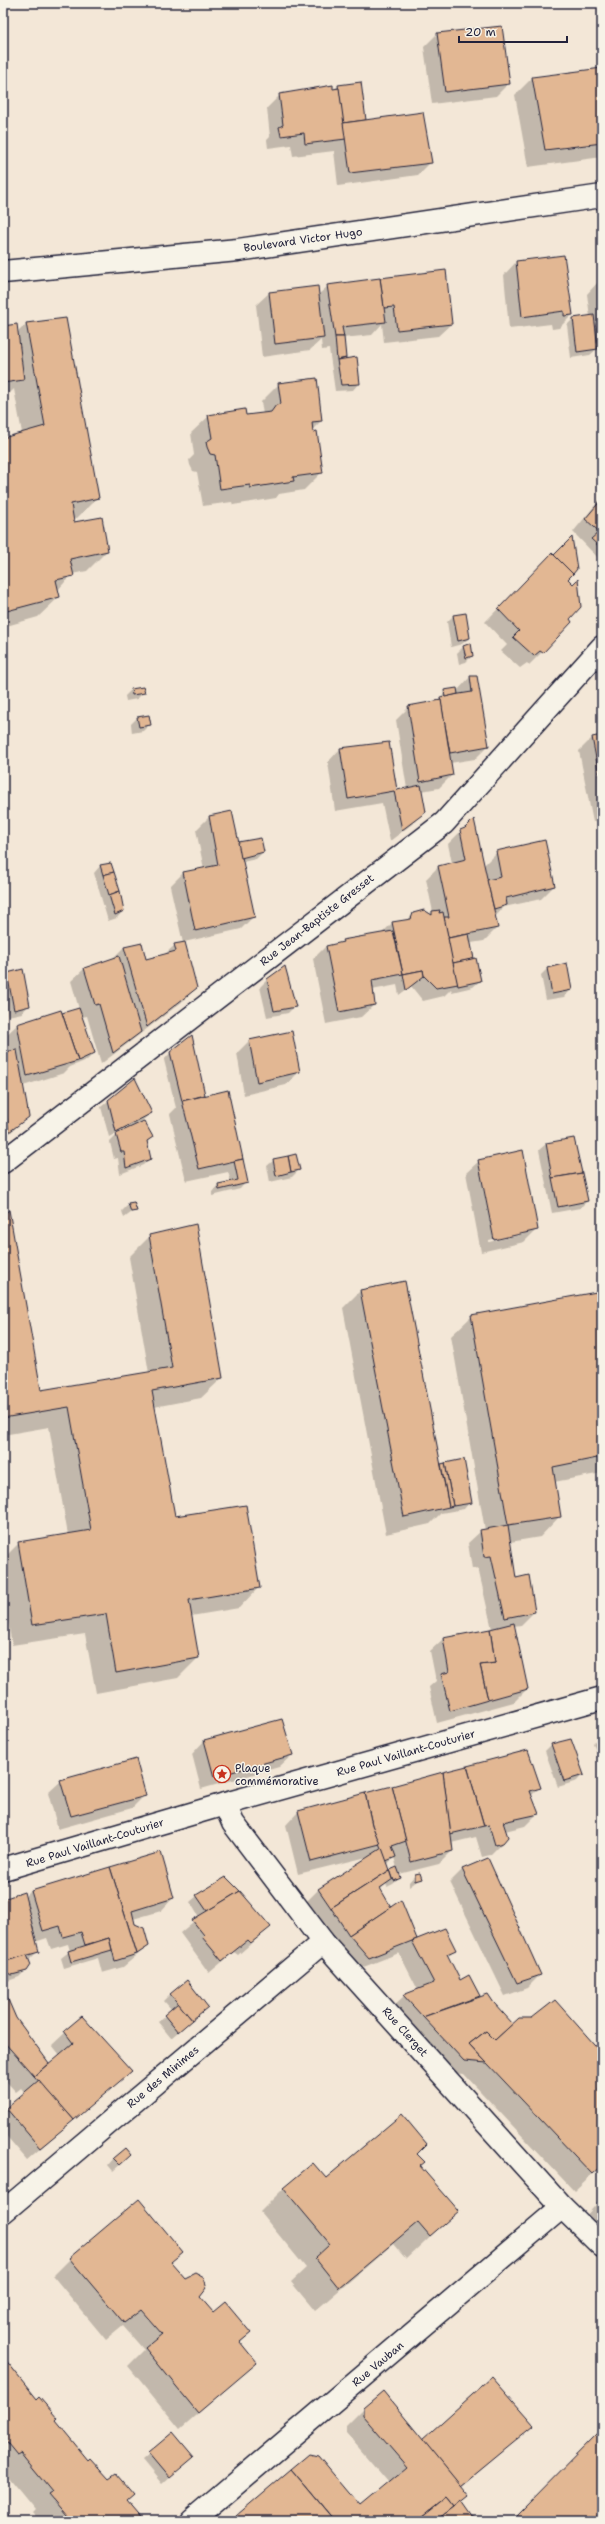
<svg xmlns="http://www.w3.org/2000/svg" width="605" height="2524" viewBox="0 0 605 2524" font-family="'Shantell Sans',sans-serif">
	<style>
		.shadow { fill: #0003; fill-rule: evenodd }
		.building { fill: #e2b793; stroke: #22223b }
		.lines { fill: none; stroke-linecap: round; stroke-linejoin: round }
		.street-casing { stroke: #22223b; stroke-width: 25 }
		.secondary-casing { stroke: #22223b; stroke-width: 25 }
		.street { stroke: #f7f3e8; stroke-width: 22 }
		.secondary { stroke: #f7f3e8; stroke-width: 22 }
		.labels { text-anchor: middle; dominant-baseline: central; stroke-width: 3; stroke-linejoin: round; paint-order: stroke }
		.street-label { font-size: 11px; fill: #22223b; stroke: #f7f3e8 }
		.poi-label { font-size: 11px; fill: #22223b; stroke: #f7f3e8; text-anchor: start }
	</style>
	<rect width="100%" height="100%" fill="#f3e7d7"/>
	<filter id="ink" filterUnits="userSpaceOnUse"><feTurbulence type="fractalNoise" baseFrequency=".025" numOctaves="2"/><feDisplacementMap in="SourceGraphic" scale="8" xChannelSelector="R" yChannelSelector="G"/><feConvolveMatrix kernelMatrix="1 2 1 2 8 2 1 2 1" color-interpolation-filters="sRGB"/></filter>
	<g filter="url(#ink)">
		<!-- shadow -->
		<g class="shadow">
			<polygon points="437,34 508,84 496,96 432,104 424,47"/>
			<polygon points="602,69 602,157 528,167 515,95 532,78"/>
			<polygon points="339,86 365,120 431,162 418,175 338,186 334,151 293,156 291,145 268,148 267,140 270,137 267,108 280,95 332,90"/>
			<polygon points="516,262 572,315 559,328 552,329 551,324 509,329 504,275"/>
			<polygon points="599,281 602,281 602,338 595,339 597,349 590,355 571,358 567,325 573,319 590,317 587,294"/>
			<polygon points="328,286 451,324 438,336 384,342 382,324 372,335 343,338 345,359 359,383 353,390 335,391 329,349 322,350 321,340 310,350 262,357 256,305 269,293 317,287 318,295"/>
			<polygon points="65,319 98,497 77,518 73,519 73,523 107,551 87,571 72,574 57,591 59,597 38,617 3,627 3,439 22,433 14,389 10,393 3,393 3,327 17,333 26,324"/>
			<polygon points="279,384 321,421 312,430 322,472 304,490 279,494 276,498 233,505 232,502 203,506 197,472 193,471 190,465 189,460 194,455 191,433 209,416 245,417 263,414 261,402"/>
			<polygon points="602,497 602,562 573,532"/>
			<polygon points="539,567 566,579 542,652 529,665 527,663 520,668 501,651 507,645 485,622"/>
			<polygon points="453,616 469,638 462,644 451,647 447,622"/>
			<polygon points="464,646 472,656 466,662 459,664 457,653"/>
			<polygon points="470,677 476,677 488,746 475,759 450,763 452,775 439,788 421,791 425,811 412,824 390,841 382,803 335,811 328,762 340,749 396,791 407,789 396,720 409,707 439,700 445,691 457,691"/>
			<polygon points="131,690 144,692 137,699 126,701 125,696"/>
			<polygon points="137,718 150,724 143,731 132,733 131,724"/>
			<polygon points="602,736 602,821 593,822 579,751 592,738"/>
			<polygon points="209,817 238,843 263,852 256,859 242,862 254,916 241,929 184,942 196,988 183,1001 101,1064 87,1016 82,1017 94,1053 87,1060 70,1067 64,1073 23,1086 28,1117 3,1139 3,1053 7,1052 4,1037 17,1025 79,1009 71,981 84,969 113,958 124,947 145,960 165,954 175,945 183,943 170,886 183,873 204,869 196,830"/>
			<polygon points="461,831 483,866 497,852 554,886 541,899 504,907 495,917 497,928 484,941 471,943 480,981 473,987 452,992 451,989 444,996 423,1001 411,986 399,995 397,985 372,990 374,1005 361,1017 326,1024 313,959 326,946 340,944 343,941 381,934 392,923 407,920 414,914 430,915 433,912 426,879 439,866 452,863 448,844"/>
			<polygon points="100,866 123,911 117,918 108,921 94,873"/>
			<polygon points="547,969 571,990 564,997 546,1000 541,975"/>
			<polygon points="8,974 28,1006 22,1013 8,1016 3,990 3,979"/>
			<polygon points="267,980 295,1006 288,1013 267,1017 260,987"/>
			<polygon points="249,1041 299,1072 286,1085 244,1095 237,1053"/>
			<polygon points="170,1053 204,1095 202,1097 246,1182 240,1189 212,1196 212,1192 218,1185 231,1182 228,1172 186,1181 170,1114 176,1108 164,1060"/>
			<polygon points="108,1101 151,1113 143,1120 152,1137 147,1142 150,1159 143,1165 120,1174 118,1158 114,1159 110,1142 119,1133 109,1137 101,1107"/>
			<polygon points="574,1139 587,1201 580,1208 552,1213 539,1150 546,1144"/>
			<polygon points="274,1160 299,1170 292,1177 270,1182 267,1166"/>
			<path d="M479,1161L537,1229L524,1242L481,1252L466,1173ZM524,1232V1234L489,1242V1240Z"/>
			<polygon points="129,1204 135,1210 124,1218 122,1211"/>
			<polygon points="3,1216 40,1391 149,1373 129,1257 150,1236 222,1378 201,1398 154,1407 174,1517 259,1587 239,1608 191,1616 198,1658 178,1678 96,1693 85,1634 12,1645 3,1594 3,1559 19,1543 68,1535 49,1427 3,1435"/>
			<polygon points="404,1282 440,1466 441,1464 470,1502 464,1509 441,1513 430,1524 386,1534 343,1308 360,1291"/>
			<polygon points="602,1293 602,1473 554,1482 560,1516 540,1537 510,1542 515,1579 534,1612 521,1625 514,1626 527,1689 514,1702 437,1723 429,1687 436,1681 430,1651 443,1639 492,1629 478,1568 472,1569 468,1543 481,1531 485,1530 451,1336 472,1316"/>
			<polygon points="602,1734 602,1768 593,1743"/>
			<polygon points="204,1741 292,1755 279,1767 201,1789 192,1754"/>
			<polygon points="551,1745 583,1774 577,1781 558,1787 545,1751"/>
			<polygon points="61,1781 145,1795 132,1808 58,1829 48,1793"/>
			<path d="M540,1787L531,1796L538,1813L525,1826L505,1831L503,1842L490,1855L482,1857L476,1837L451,1843L452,1851L439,1864L399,1874L400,1878L393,1884L387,1887L386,1884L380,1890L391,1908L401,1901L416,1940L455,1949L447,1957L459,1981L468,1977L479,1998L493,2004L512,2025L602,2054V2085L597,2090L602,2093V2165L574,2191L464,2074L451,2073L391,2008L404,1996L418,1990L399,1953L356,1970L305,1903L318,1890L371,1856L298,1874L286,1825L298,1812ZM394,1857L397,1868L389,1872L387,1865Z"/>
			<polygon points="462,1870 540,1975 527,1988 505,1996 450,1882"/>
			<polygon points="415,1875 421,1878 409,1887 409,1882"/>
			<polygon points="31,1891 173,1898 161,1911 133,1919 148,1946 123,1967 102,1973 98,1958 64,1968 61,1958 70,1951 68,1944 51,1949 47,1938 35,1942 38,1951 28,1961 26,1970 19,1977 5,1982 3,1900 24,1898"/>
			<polygon points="197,1896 270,1927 238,1955 234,1952 209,1973 180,1933 199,1917 190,1902"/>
			<polygon points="3,1990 16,2019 49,2064 60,2055 52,2045 82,2017 130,2071 27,2160 3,2132 3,2113 25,2093 21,2088 16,2092 3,2078"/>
			<polygon points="171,1994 200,2013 171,2038 158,2022 172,2010 164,2001"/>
			<polygon points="416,2154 419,2166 457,2211 406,2259 393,2244 315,2311 291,2282 306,2268 260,2212 284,2188"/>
			<polygon points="114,2158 123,2162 113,2171 108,2165"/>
			<polygon points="602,2198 602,2235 585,2217"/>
			<polygon points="182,2252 170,2263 213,2313 250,2333 240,2343 256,2363 180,2429 128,2366 144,2350 123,2326 106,2340 53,2276 70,2259"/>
			<polygon points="3,2355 3,2359 88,2462 109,2481 143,2521 40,2521 32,2512 35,2509 3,2470"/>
			<polygon points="364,2408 423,2441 532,2425 460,2487 462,2502 475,2521 232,2521 291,2469 360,2507 389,2483 346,2433 346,2426"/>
			<polygon points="602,2435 602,2521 512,2521 582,2450"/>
			<polygon points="149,2454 186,2463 162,2484 142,2460"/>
		</g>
		<!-- building -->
		<g class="building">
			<polygon points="502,26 510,84 445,92 437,33"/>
			<polygon points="602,68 602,143 545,150 532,77"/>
			<polygon points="361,82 366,120 343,123 338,85"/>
			<polygon points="333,85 333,89 339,88 346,139 305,144 304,133 281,136 279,127 283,125 279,94"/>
			<polygon points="423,112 432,163 350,173 343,123"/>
			<polygon points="564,255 573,315 564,316 564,311 522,317 516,261"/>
			<polygon points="446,270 452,324 397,330 394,307 384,308 380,278"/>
			<polygon points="380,278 386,322 342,327 344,337 335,337 327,285"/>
			<polygon points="599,280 602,280 602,301"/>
			<polygon points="318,286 324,338 275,344 269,292"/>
			<polygon points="594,315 598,349 577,352 573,318"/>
			<polygon points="66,318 99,498 71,504 74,522 102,517 108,551 70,559 74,576 56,580 60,597 3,612 3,438 45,426 26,323"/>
			<polygon points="17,324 24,380 3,383 3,326"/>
			<polygon points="335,337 344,337 346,358 337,360"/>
			<polygon points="357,357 360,384 341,385 337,360"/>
			<polygon points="317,378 322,421 312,422 313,432 317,431 323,473 293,477 294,481 250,488 250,485 220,489 215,455 210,454 207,447 206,442 212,438 208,415 245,409 246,415 271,412 276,405 281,404 278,383"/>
			<polygon points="602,499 602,534 585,519"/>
			<polygon points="599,532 602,534 602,549 591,539"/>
			<polygon points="572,537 577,569 573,574 554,555"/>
			<polygon points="552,553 573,574 568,579 573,584 578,579 581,607 570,619 572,622 543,653 540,651 534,656 513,637 519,631 498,609"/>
			<polygon points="466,613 470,638 458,641 453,615"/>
			<polygon points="471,643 473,656 466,658 463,646"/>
			<polygon points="470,676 477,676 489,746 450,753 440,697 472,692"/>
			<polygon points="143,687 145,693 132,695 131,689"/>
			<polygon points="457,688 458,694 445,697 444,690"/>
			<polygon points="441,700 453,775 420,782 408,706"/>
			<polygon points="149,715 151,725 139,727 137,717"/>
			<polygon points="602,735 602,791 592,737"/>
			<polygon points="389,742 397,790 421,785 426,812 402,830 394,791 348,799 340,748"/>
			<polygon points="232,811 255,917 195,931 183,872 218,865 209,816"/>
			<polygon points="474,819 498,928 448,938 444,917 449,917 438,866 466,859 460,830 465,828"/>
			<polygon points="261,838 264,852 241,858 238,842"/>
			<polygon points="545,840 555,886 506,898 507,905 494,909 487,880 501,877 496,851"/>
			<polygon points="111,863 114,872 103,875 100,865"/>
			<polygon points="114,872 120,891 109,895 103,875"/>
			<polygon points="120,891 124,911 115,915 109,895"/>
			<polygon points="424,910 432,915 432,911 440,910 439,913 443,912 458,984 436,988 424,976 423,970 403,974 392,922 411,919 413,913"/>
			<polygon points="393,931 403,974 372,980 375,1005 339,1012 326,946 343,942 342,940"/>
			<polygon points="469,934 474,959 453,963 448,938"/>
			<polygon points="185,942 197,988 147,1027 124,947 142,943 146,959 176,951 174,944"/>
			<polygon points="119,956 141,1032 113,1053 99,1004 95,1005 84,968"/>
			<polygon points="476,958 481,981 458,986 453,963"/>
			<polygon points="567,963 572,990 552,994 547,968"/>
			<polygon points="285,966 296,1007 274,1011 267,979"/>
			<polygon points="23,969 30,1006 14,1010 7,973"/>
			<polygon points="423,970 424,976 406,990 403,974"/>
			<polygon points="79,1008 95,1053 78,1061 62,1013"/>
			<polygon points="61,1010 78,1061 27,1076 17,1024"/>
			<polygon points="292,1031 300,1072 257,1082 249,1040"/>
			<polygon points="192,1035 205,1095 182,1101 170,1052"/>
			<polygon points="17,1050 29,1117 9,1132 3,1097 3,1052"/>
			<polygon points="135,1078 152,1113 116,1132 108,1100"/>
			<polygon points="228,1090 243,1159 199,1169 182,1101"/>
			<polygon points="144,1121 153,1137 147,1141 151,1159 126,1168 124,1152 121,1152 116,1134"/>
			<polygon points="574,1138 582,1173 552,1178 546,1143"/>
			<polygon points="523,1150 538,1230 494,1240 478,1160"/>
			<polygon points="296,1154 300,1170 291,1172 288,1156"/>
			<polygon points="288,1156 291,1172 276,1176 273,1159"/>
			<polygon points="243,1159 248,1183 219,1190 218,1184 238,1180 234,1161"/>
			<polygon points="582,1173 588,1201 558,1207 552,1178"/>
			<polygon points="134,1202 137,1211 131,1212 128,1203"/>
			<polygon points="9,1210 41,1390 172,1368 149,1235 196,1224 223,1378 152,1391 175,1516 246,1505 260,1588 189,1600 199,1658 116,1673 106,1614 32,1625 18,1542 91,1530 69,1407 3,1418 3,1215"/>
			<polygon points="405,1281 449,1507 404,1517 360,1290"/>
			<polygon points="602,1291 602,1457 553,1467 561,1517 508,1525 471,1315"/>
			<polygon points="464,1459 472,1503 453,1506 445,1463"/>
			<polygon points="445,1463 453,1506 449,1507 441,1464"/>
			<polygon points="508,1525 516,1578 529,1575 535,1612 505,1618 491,1556 484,1557 480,1530"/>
			<polygon points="514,1623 528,1689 488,1700 480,1665 495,1663 490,1629"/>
			<polygon points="490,1629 495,1663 480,1665 488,1700 450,1711 441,1674 449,1672 443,1638"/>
			<polygon points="282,1719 293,1755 214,1777 204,1740"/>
			<polygon points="571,1739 584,1775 564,1781 551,1744"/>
			<polygon points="528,1750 541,1788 530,1791 539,1814 503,1822 508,1837 503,1843 495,1845 489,1825 484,1826 467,1766"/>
			<polygon points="136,1759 146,1796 71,1816 60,1780"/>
			<polygon points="467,1766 484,1826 450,1834 443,1772"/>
			<polygon points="443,1772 453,1851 411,1862 392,1786"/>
			<polygon points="392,1786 406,1841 392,1846 396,1857 386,1861 372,1825 365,1793"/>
			<polygon points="365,1793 372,1825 380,1844 311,1862 298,1811"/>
			<polygon points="382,1848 390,1870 331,1908 318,1889"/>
			<polygon points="161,1852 174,1898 132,1911 135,1924 144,1928 149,1946 137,1954 110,1867"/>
			<polygon points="488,1858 541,1975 517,1983 462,1869"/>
			<polygon points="110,1867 137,1954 115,1961 109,1938 85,1945 81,1932 63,1937 60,1926 43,1931 31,1891"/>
			<polygon points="397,1867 401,1878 394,1881 390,1870"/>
			<polygon points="390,1870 393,1879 380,1888 391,1907 349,1935 331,1908"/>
			<polygon points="420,1873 422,1879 415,1881 415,1874"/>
			<polygon points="226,1877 240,1891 207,1911 196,1895"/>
			<polygon points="240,1891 271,1927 251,1943 248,1940 222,1961 202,1937 204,1935 192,1920"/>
			<polygon points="24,1892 39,1952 3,1962 3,1899"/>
			<polygon points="401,1900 417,1939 369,1958 349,1935"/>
			<polygon points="445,1928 456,1950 447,1954 460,1980 469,1975 480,1996 423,2017 403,1995 434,1983 412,1941"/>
			<polygon points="109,1938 112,1950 71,1962 68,1951"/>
			<polygon points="27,1955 31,1965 27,1971 12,1975 5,1972 3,1962"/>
			<polygon points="187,1980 208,2007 192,2020 170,1994"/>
			<polygon points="3,1988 16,2018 49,2063 34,2076 3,2041"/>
			<polygon points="488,1994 494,2003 513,2024 495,2040 486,2031 469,2044 487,2063 464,2061 423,2017"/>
			<polygon points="555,2000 602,2053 602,2086 598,2090 602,2091 602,2165 592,2174 469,2044 486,2031 495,2040 519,2018 532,2018"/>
			<polygon points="178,2003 192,2020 178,2032 164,2015"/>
			<polygon points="82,2016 132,2071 74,2120 34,2076 73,2043 64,2031"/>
			<polygon points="39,2080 74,2120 40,2148 6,2108"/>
			<polygon points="402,2114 427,2144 417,2154 425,2162 420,2166 459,2211 430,2236 418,2222 339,2288 315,2258 330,2244 283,2188 313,2163 326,2178"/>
			<polygon points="125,2148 131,2155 120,2165 113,2158"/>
			<polygon points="602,2197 602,2209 597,2203"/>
			<polygon points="139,2199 183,2252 171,2262 185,2278 195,2273 204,2278 207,2288 200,2297 213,2312 225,2302 251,2333 240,2342 257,2363 198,2413 145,2348 162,2334 141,2310 124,2323 69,2258"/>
			<polygon points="3,2353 7,2357 5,2359 37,2399 39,2397 58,2419 56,2421 88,2460 90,2458 109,2479 116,2474 134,2495 127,2501 144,2521 72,2521 49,2494 52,2492 20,2453 17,2455 3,2438"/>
			<polygon points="492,2377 534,2425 460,2486 422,2440"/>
			<polygon points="383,2391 469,2496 455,2507 447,2497 417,2521 335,2521 291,2469 309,2454 318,2456 360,2506 407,2467 363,2416 363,2408"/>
			<polygon points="600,2431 602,2433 602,2521 523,2521 517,2515"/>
			<polygon points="173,2432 194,2457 169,2478 148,2453"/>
			<polygon points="291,2469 333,2519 330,2521 241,2521 237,2515"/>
			<polygon points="447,2497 455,2507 436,2521 417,2521"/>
			<polygon points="462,2501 476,2521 436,2521 455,2507"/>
		</g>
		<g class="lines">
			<defs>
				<g id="street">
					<polyline points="3,1162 444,823 602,647"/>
					<polyline points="225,1804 233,1823 323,1942 562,2207 602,2246"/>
					<polyline points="3,2212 323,1942"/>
					<polyline points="192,2521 562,2207"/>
				</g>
				<g id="secondary">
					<polyline points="3,272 238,250 602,196"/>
					<polyline points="3,1869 225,1804 602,1698"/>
				</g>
			</defs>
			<!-- street casing -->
			<use href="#street" class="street-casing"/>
			<!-- secondary casing -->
			<use href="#secondary" class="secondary-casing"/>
			<!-- street -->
			<use href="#street" class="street"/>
			<!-- secondary -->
			<use href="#secondary" class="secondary"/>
		</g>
	</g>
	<!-- icons -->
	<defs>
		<symbol id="sight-ring" viewBox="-11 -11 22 22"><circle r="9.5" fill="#f7f3e8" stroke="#c8321e" stroke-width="1.5"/><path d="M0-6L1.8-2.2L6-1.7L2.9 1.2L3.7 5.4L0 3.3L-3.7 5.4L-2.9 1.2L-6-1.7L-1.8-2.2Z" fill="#c8321e"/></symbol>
	</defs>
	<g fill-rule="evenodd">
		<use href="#sight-ring" x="212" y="1764" width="20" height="20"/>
	</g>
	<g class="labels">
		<!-- street labels -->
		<g class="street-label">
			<text transform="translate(303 240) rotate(-8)">Boulevard Victor Hugo</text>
			<text transform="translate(317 920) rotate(-38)">Rue Jean-Baptiste Gresset</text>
			<text transform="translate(406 1753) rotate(-16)">Rue Paul Vaillant-Couturier</text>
			<text transform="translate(95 1843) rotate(-17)">Rue Paul Vaillant-Couturier</text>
			<text transform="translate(405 2032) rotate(48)">Rue Clerget</text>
			<text transform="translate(163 2077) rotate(-40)">Rue des Minimes</text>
			<text transform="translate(378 2364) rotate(-40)">Rue Vauban</text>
		</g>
		<!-- poi labels -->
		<g class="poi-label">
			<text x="235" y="1768">Plaque<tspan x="235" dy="13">commémorative</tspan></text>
		</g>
	</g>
	<!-- margin -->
	<rect width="605" height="2524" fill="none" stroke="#f7f3e8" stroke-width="16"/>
	<rect x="8" y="8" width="589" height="2508" fill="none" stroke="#22223b" stroke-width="1.5" filter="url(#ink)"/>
	<!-- scale -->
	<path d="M459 36v6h108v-6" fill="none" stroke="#22223b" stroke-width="2"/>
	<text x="465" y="36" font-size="12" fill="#22223b" stroke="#f7f3e8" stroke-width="3" paint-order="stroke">20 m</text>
</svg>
